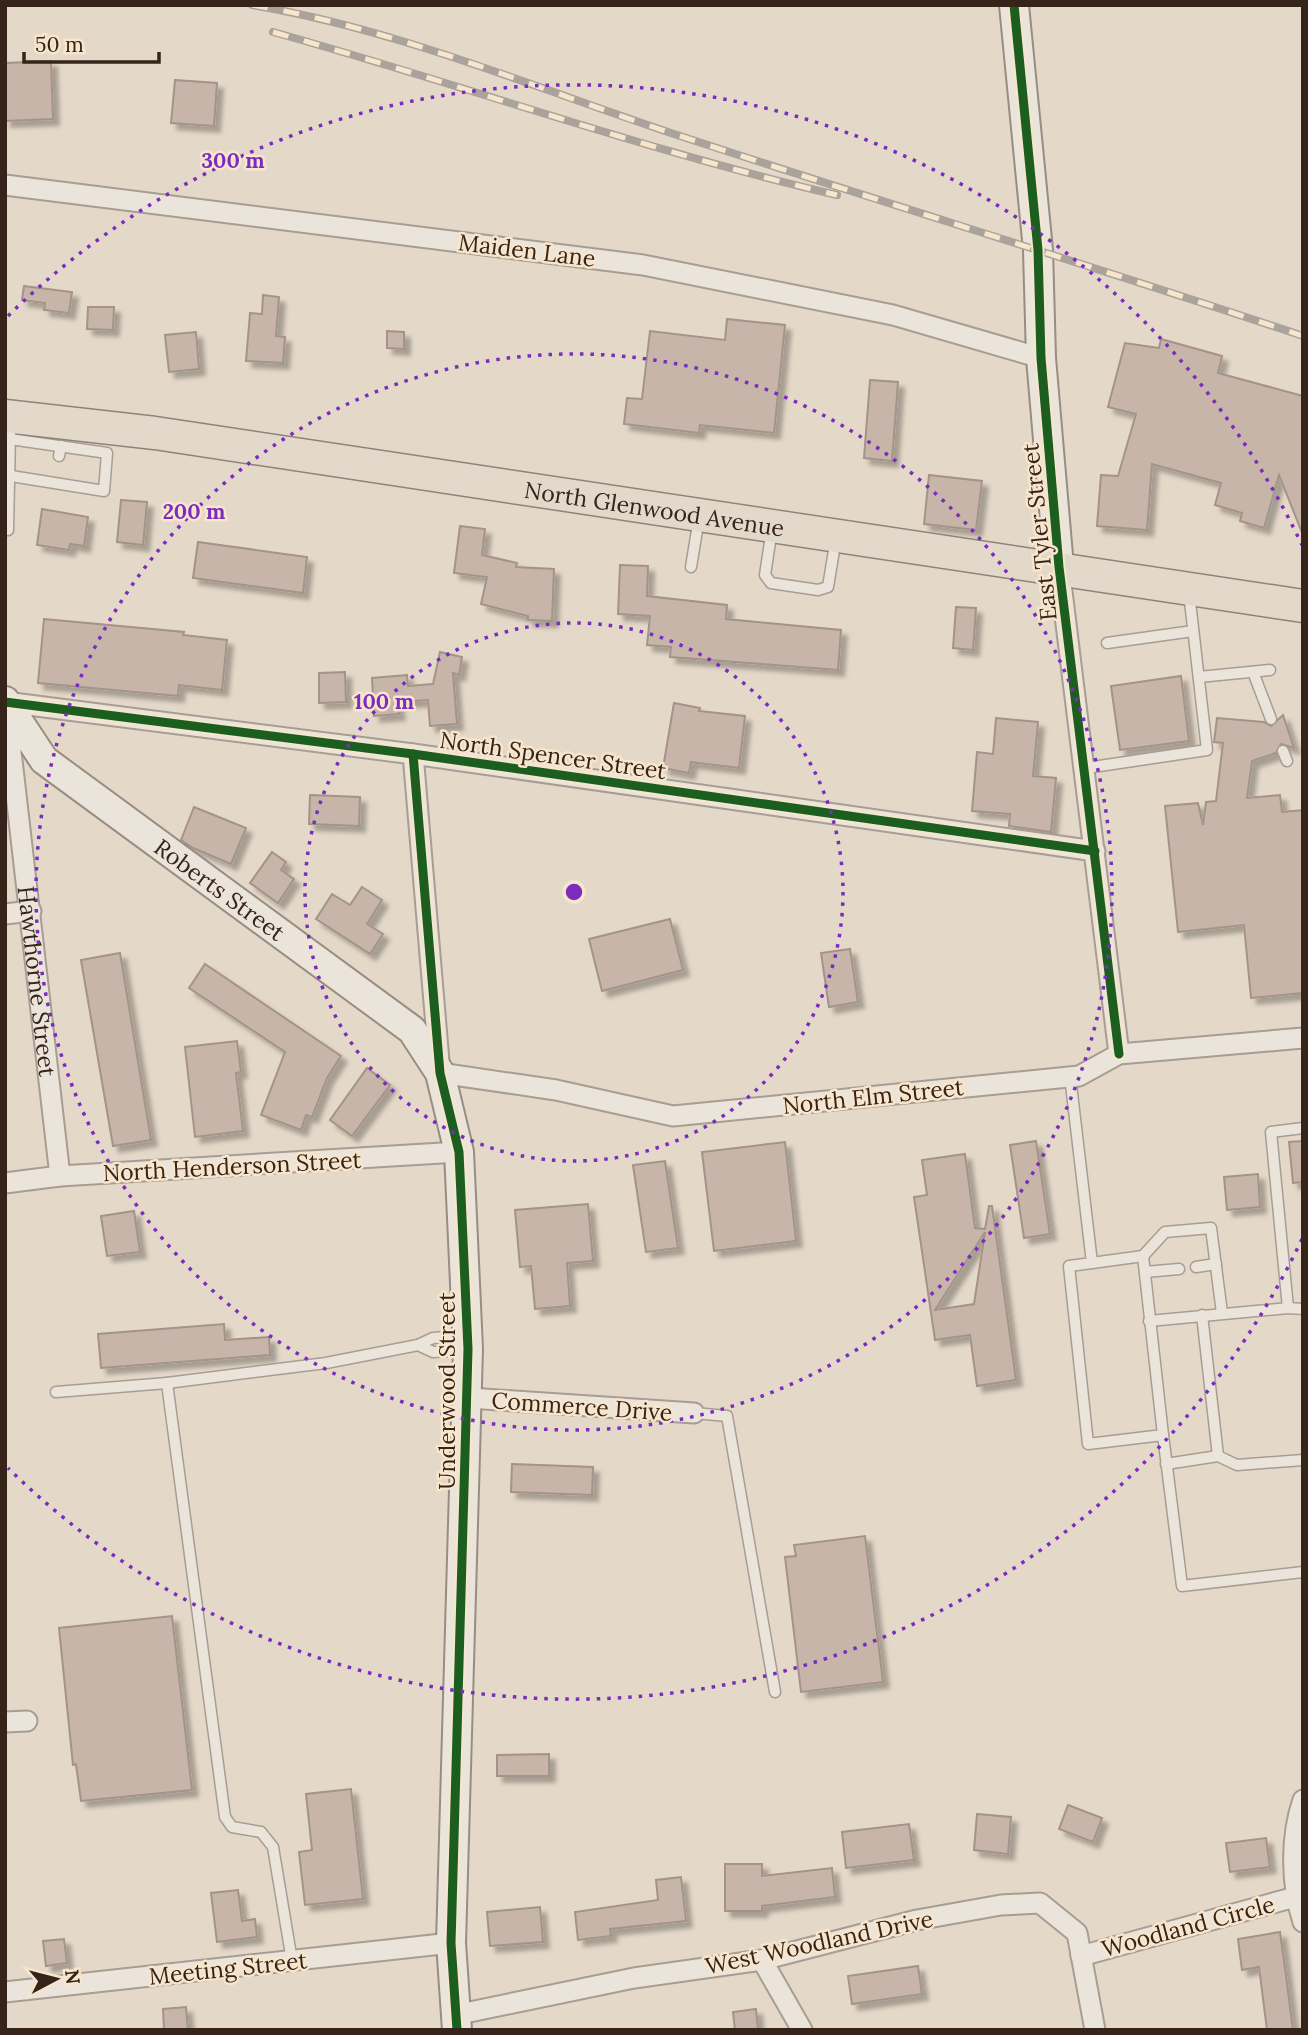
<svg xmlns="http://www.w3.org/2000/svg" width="1308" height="2035" viewBox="0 0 1308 2035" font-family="Lora,serif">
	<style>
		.building { fill: #c8b5a9; stroke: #a49388; stroke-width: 2; fill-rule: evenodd; filter: url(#shadow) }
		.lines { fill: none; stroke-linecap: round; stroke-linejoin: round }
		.lane-casing { stroke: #a89d92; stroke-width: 13 }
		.street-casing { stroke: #a89d92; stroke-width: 23 }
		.secondary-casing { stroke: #988d82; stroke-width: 32 }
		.primary-casing { stroke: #8e8379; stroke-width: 35 }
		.lane { stroke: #ebe4da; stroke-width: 10 }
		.street { stroke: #ebe4da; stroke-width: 19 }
		.secondary { stroke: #ebe4da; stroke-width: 28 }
		.primary { stroke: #e3d9cb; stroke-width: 32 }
		.rail-casing { stroke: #aaa39b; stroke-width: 8 }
		.rail { stroke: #f7e5cc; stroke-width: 5; stroke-dasharray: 16; stroke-linecap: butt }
		.cycleway-casing { stroke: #f7e5cc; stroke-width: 13 }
		.cycleway { stroke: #1b5e20; stroke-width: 9 }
		.ring { fill: none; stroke: #7b2cbf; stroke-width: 3.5; stroke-dasharray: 3.5 7 }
		.labels { text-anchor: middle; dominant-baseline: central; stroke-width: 5; stroke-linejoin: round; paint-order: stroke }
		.street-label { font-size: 23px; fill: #36241b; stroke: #f7e5cc }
		.centre { fill: #7b2cbf; stroke: #f7e5cc; stroke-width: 3.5 }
		.ring-label { font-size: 21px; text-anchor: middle; font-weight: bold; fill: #7b2cbf; stroke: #f7e5cc; stroke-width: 5; stroke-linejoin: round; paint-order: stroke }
	</style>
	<defs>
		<filter id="shadow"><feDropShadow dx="6" dy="6" stdDeviation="2" flood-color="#0004"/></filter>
	</defs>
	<rect width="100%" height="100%" fill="#e4d8c8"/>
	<!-- building -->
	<g class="building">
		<polygon points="51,61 53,119 5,121 5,63"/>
		<polygon points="175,80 217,83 214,126 171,123"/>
		<polygon points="24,286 72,292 69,313 44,310 45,303 22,300"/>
		<polygon points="263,295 279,297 276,336 285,337 283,363 246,361 250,313 262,314"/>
		<polygon points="88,307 114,307 113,330 87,329"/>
		<polygon points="727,319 785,325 774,433 700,425 699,433 624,424 627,398 642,399 650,331 725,340"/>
		<polygon points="387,331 404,332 404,349 387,348"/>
		<polygon points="196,332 199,369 169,372 165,335"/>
		<polygon points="1161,339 1222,356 1218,373 1303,396 1303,535 1279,475 1264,528 1240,521 1242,513 1215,505 1221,483 1152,464 1147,530 1097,526 1101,475 1118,476 1136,414 1108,407 1125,343 1159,348"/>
		<polygon points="870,380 898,382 892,461 864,458"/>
		<polygon points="929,475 982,481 976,530 924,524"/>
		<polygon points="121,500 147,502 143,545 117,542"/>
		<polygon points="42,509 88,517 84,546 70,544 69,550 37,545"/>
		<polygon points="460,526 485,529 482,555 517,563 516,567 554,569 552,621 528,620 528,616 481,604 487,577 454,573"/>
		<polygon points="198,542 307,557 303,593 193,578"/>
		<polygon points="620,565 648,566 647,596 727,605 726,619 841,630 838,670 670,657 671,647 647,645 650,616 618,614"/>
		<polygon points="956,607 976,608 973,650 953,648"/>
		<polygon points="44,619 184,632 183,635 227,640 222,690 179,685 178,696 38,683"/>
		<polygon points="440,652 462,657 459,675 453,673 457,724 430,726 428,700 397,702 399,714 374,716 372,678 407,675 408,686 433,684"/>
		<polygon points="345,672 346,702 319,703 319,673"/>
		<polygon points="1181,676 1189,741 1120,750 1111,686"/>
		<polygon points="674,703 700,708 699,711 745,716 739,768 691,762 689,773 663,768"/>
		<polygon points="1283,715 1294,748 1281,744 1276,753 1252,761 1247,798 1280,795 1282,812 1303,810 1303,993 1251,998 1244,925 1178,932 1165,806 1198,803 1203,825 1206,802 1216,801 1223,743 1214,742 1217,718 1264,722 1271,726"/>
		<polygon points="996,718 1038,722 1033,776 1056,778 1051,832 1009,826 1010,814 972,811 977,752 993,754"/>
		<polygon points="310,795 360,797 359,826 309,824"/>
		<polygon points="194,807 246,828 231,864 193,848 181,840"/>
		<polygon points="272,852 286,862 281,870 294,879 278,903 250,883"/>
		<polygon points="362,887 382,900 367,924 383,934 370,954 316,919 332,894 350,905"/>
		<polygon points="670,919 683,970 602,991 589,939"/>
		<polygon points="850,949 858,1002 829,1007 821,953"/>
		<polygon points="120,953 151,1140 113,1146 81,960"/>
		<polygon points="205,964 341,1056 327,1078 312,1117 306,1115 301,1130 261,1115 285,1052 189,988"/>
		<polygon points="237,1041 241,1072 236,1073 243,1131 195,1137 185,1047"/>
		<polygon points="367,1068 390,1085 352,1136 330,1120"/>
		<polygon points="1036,1141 1050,1234 1024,1238 1010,1145"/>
		<polygon points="1303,1141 1303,1182 1293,1183 1289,1142"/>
		<polygon points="785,1142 796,1241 714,1251 702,1152"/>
		<path d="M965,1154L975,1228L985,1229L989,1206H992L1016,1380L977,1386L970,1335L935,1340L914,1197L927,1195L922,1160ZM985,1232L974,1304L935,1310Z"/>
		<polygon points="665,1161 678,1248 646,1252 633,1165"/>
		<polygon points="1258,1174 1260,1207 1227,1210 1224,1177"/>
		<polygon points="588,1204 593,1261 567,1263 570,1306 535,1309 531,1266 520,1267 515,1210"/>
		<polygon points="134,1211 140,1252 107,1256 101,1216"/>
		<polygon points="224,1324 225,1340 269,1337 270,1355 101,1368 98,1334"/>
		<polygon points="512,1464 593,1467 592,1495 511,1492"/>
		<polygon points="865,1536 883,1682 801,1692 785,1557 796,1556 794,1545"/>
		<polygon points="172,1616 192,1790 81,1801 76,1764 73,1765 59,1628"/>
		<polygon points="549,1754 549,1776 497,1776 497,1755"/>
		<polygon points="351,1789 363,1899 305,1905 299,1852 312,1850 306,1794"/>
		<polygon points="1068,1805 1102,1818 1093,1842 1059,1829"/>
		<polygon points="977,1814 1011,1817 1008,1854 974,1850"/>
		<polygon points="909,1824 914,1860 846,1868 842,1832"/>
		<polygon points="1266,1838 1270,1867 1230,1872 1226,1843"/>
		<polygon points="725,1864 762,1864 762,1876 832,1868 835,1897 762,1906 762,1911 725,1911"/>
		<polygon points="681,1877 686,1921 610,1929 611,1936 578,1940 575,1912 658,1900 656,1880"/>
		<polygon points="238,1890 242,1921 255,1919 257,1937 217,1942 211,1893"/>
		<polygon points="540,1907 543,1942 490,1946 487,1912"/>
		<polygon points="1280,1932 1286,1976 1293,2030 1267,2030 1259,1967 1242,1970 1238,1939"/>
		<polygon points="64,1939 67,1963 46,1966 43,1941"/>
		<polygon points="918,1966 922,1994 852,2004 848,1976"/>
		<polygon points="186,2007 188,2030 164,2030 163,2009"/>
		<polygon points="756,2009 758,2030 735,2030 733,2012"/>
	</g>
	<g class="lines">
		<defs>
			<g id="lane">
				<polyline points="59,456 61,446"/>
				<polyline points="5,475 104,491 107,453 10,439"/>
				<polyline points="772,529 765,575 771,583 818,590 828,587 836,538"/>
				<polyline points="5,530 8,530 10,434"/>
				<polyline points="691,567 699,518"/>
				<polyline points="1107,643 1193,631"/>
				<polyline points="1253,672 1271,719"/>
				<polyline points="1199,677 1270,670"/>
				<polyline points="1283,751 1287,761"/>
				<polyline points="1086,768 1207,750 1189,593"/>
				<polyline points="1070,1076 1092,1263 1143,1256 1163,1435 1088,1444 1069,1266 1092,1263"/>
				<polyline points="1143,1256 1165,1232 1211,1228 1222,1313"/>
				<polyline points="1196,1267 1216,1264"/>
				<polyline points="1145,1272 1179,1269"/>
				<polyline points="1288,1308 1271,1132 1303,1128"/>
				<polyline points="1202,1315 1218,1456 1237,1465 1303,1460"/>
				<polyline points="1149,1321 1288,1308 1303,1309"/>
				<polyline points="467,1350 433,1352 418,1345 433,1338 467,1335"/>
				<polyline points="167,1383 326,1363 418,1345"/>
				<polyline points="56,1392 167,1383 225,1817 232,1827 261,1832 273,1847 292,1961"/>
				<polyline points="694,1413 727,1416 775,1692"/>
				<polyline points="1163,1435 1182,1586 1303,1572"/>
				<polyline points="1166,1464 1218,1456"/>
			</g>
			<g id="street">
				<polyline points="5,185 643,265 893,315 1041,358"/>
				<polyline points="1059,567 1119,1054"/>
				<polyline points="5,702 413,754 1095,851"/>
				<path id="s1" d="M6,708L60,1176"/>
				<polyline points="413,754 440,1073 556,1090 673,1116 1079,1076 1119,1054 1303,1038"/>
				<polyline points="5,914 31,911"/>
				<polyline points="5,1183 60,1176 459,1152"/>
				<polyline points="469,1398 694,1413"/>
				<polyline points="5,1722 27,1721"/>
				<path d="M1303,1800C1290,1837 1291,1885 1303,1922"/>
				<polyline points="1081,1956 1295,1897"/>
				<polyline points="762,1960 802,2030"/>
				<polyline points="5,1992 451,1943"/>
				<polyline points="455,2015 634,1978 762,1960 917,1920 1001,1905 1040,1903 1077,1933 1095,2030"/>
			</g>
			<g id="secondary">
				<polyline points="1014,5 1038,250 1041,358 1059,567"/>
				<path id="s2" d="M5,701L44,760L412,1030L440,1073L459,1152L468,1349L451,1943L457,2030"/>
			</g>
			<g id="primary">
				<path id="s3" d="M5,416L155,433L1303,606"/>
			</g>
		</defs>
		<!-- lane casing -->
		<use href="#lane" class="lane-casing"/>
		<!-- street casing -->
		<use href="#street" class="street-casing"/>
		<!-- secondary casing -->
		<use href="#secondary" class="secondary-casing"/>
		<!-- primary casing -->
		<use href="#primary" class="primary-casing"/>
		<!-- lane -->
		<use href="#lane" class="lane"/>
		<!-- street -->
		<use href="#street" class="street"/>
		<!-- secondary -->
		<use href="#secondary" class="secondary"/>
		<!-- primary -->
		<use href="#primary" class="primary"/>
		<defs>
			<g id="rail">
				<path d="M252,5C396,29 533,87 671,133C881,202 1093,266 1303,336"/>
				<path d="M273,32C461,84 646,151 837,195"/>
			</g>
		</defs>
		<!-- rail casing -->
		<use href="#rail" class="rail-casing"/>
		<!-- rail -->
		<use href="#rail" class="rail"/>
		<defs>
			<g id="cycleway">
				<polyline points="1014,5 1038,250 1041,358 1059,567 1119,1054"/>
				<polyline points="5,702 413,754 1095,851"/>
				<polyline points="413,754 440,1073 459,1152 468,1349 451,1943 457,2030"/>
			</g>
		</defs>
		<!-- cycleway casing -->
		<use href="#cycleway" class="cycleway-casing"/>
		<!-- cycleway -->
		<use href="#cycleway" class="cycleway"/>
	</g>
	<!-- distance rings -->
	<g class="ring">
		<circle cx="574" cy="892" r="269"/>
		<circle cx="574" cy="892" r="538"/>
		<path d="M1302 1239A807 807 0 0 1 8 1468M8 316A807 807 0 0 1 1302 545"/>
	</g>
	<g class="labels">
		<!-- street labels -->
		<g class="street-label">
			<text transform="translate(527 250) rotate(7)">Maiden Lane</text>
			<text stroke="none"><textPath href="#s3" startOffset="656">North Glenwood Avenue</textPath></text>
			<text transform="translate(1039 532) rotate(-96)">East Tyler Street</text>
			<text transform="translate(553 755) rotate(8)">North Spencer Street</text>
			<text stroke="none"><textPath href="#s2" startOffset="289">Roberts Street</textPath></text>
			<text stroke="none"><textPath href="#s1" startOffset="275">Hawthorne Street</textPath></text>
			<text transform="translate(873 1096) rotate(-6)">North Elm Street</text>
			<text transform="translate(232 1166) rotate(-3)">North Henderson Street</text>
			<text transform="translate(446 1391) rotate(-90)">Underwood Street</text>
			<text transform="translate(582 1406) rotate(4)">Commerce Drive</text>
			<text transform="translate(1188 1926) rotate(-15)">Woodland Circle</text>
			<text transform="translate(819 1942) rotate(-12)">West Woodland Drive</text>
			<text transform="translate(228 1968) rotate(-6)">Meeting Street</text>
		</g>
	</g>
	<circle cx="574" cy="892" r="10" class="centre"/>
	<g class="ring-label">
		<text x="233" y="168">300 m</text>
		<text x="194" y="519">200 m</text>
		<text x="384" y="709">100 m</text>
	</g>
	<!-- border -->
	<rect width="1308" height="2035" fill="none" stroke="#36241b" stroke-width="14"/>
	<!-- north arrow -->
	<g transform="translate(56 1979) rotate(83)" stroke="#f7e5cc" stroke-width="5" paint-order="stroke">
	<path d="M0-5L12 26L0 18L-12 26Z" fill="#36241b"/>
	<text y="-10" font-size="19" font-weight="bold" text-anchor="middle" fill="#36241b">N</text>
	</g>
	<!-- scale -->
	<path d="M24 52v10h135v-10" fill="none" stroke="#36241b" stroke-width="3.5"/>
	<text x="35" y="52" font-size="21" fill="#36241b" stroke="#f7e5cc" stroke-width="5" paint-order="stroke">50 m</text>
</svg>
